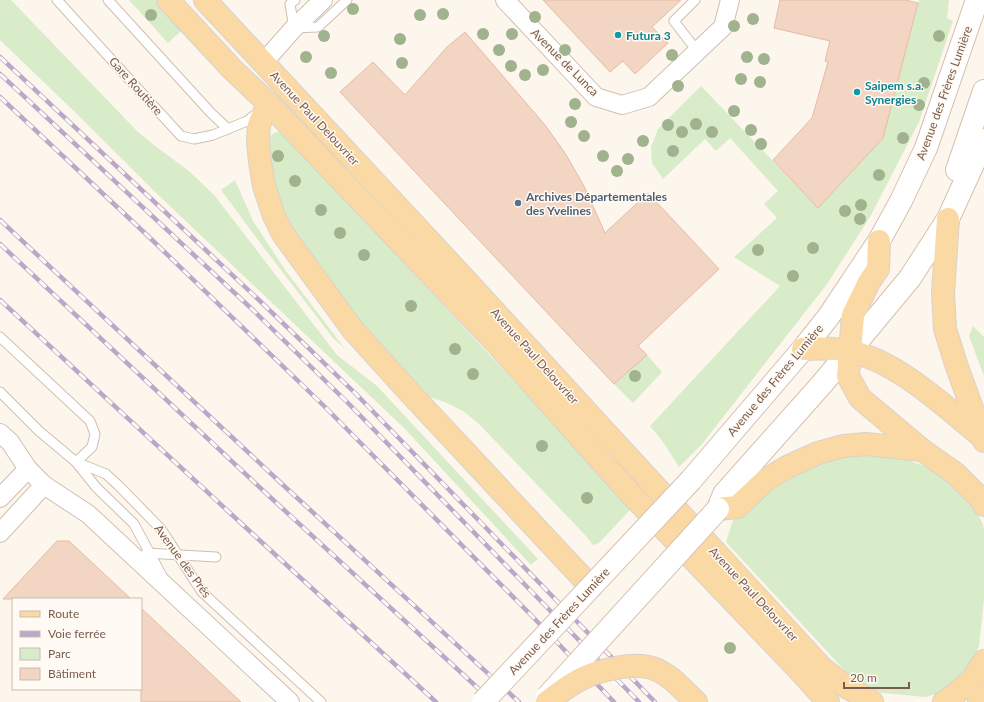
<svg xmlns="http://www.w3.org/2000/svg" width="984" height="702" viewBox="0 0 984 702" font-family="Lato,sans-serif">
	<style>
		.green { fill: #d8ecc9 }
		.building { fill: #f3d5c3; stroke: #e6bba3 }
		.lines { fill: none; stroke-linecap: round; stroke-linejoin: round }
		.service-casing { stroke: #d1beb0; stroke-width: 11 }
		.minor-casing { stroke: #d1beb0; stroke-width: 20 }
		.secondary-casing { stroke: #d6c0b0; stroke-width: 24 }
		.primary-casing { stroke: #dad1cd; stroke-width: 24 }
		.service { stroke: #fff; stroke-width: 9 }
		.minor { stroke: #fff; stroke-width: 18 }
		.secondary { stroke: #fff; stroke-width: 22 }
		.primary { stroke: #fbd9a5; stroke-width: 22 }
		.rail-casing { stroke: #b9a8c9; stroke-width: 4.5 }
		.rail { stroke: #fffaf3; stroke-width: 3; stroke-dasharray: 9; stroke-linecap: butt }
		.secondary-bridge-casing { stroke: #d6c0b0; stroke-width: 24; stroke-linecap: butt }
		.primary-bridge-casing { stroke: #dad1cd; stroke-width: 24; stroke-linecap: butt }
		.secondary-bridge { stroke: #fff; stroke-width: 22 }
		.primary-bridge { stroke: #fbd9a5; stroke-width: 22 }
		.tree { fill: #a0b28e }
		.culture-dot { fill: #0f9aa8; stroke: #fffaf3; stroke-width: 1.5 }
		.service-dot { fill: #5c6f8a; stroke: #fffaf3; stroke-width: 1.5 }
		.labels { text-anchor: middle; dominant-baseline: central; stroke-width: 3; stroke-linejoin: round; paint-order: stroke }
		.culture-label { font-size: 12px; font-weight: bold; fill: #0d838f; stroke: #fffaf3; text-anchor: start }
		.street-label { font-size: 12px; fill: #7a5c4d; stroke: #fffaf3 }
		.service-label { font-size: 12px; font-weight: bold; fill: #4e5e75; stroke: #fffaf3; text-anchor: start }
	</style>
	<rect width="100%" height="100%" fill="#fdf6ec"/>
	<!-- green -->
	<g class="green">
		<polygon points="0,0 11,0 137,131 155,146 189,171 215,196 337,355 377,386 538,559 531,565 404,428 152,189 81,118 0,40"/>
		<polygon points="129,0 155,0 181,31 168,43"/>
		<polygon points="919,0 949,0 947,18 953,21 919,122 870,217 827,284 702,444 679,467 663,442 650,426 780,286 734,257 777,218 764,204 778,191 730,138 716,151 705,139 663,179 652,163 651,147 658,129 701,86 818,208 883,138"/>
		<polygon points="276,132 280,132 285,135 632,508 599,543 593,545 586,536 480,425 463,411 445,402 423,395 390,361 296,239 274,189 269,152 269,141 271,135"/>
		<polygon points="235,180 253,221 286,271 345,349 333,338 261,244 221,190"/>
		<polygon points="973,326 984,337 984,376 969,336"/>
		<polygon points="647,355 662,372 633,403 614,384"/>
		<polygon points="872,453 905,459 943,473 968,498 983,524 984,531 984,600 979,646 969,669 948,691 925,697 882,693 862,686 847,673 726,542 733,520 789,475 827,460"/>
	</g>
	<!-- building -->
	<g class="building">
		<polygon points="543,0 681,0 652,27 668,43 635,74 623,61 610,72"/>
		<polygon points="780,0 905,0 918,3 883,138 818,208 773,160 812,118 828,62 825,61 830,41 774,28"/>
		<polygon points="465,32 545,125 565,153 584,186 605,233 648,193 719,269 638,346 647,355 614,384 340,92 373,62 405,95 447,47"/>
		<polygon points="57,541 69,541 131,599 3,599"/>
		<polygon points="141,608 206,669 241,702 141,702"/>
	</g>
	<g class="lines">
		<defs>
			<g id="service">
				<polyline points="57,0 181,136 194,139 213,135 247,121 259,112"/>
				<polyline points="108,0 211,113 228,129"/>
				<polyline points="295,0 290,4 294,28 318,27 347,0"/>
				<polyline points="695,0 674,21 697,51"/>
				<polyline points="0,337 90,421 95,434 92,447 76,462"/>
				<polyline points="0,392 39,431 76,462 96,487 134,524 162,576"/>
				<polyline points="76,462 106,474 120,487 161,529 202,592 321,702"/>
				<polyline points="146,553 216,557"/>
			</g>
			<g id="minor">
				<polyline points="505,0 596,97 622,105 649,97 723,27 730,0"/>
				<polyline points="263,63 294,28 323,0"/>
				<polyline points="0,433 10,442 28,469 44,485 88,514 290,702"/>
				<polyline points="0,498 28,469"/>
				<polyline points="0,533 44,485"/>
			</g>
			<g id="secondary">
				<polyline points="957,170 984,91"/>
				<polyline points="691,480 803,349 829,316 879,241 901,201 926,148 977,0"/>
				<polyline points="718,509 724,494 822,384 910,278 948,219 984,140"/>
			</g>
			<g id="primary">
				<polyline points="168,0 232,69 268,103 499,346 628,491 799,670 828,702"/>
				<polyline points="205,0 460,274 822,668 845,686 872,702"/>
				<polyline points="268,103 259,125 258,142 260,162 264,186 274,216 283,234 353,330 410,393 591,587"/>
				<polyline points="948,219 943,293 945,329 957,367 984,441"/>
				<polyline points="879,241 878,269 869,282 853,315 848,376 860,398 922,450 956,474 982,500 984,505"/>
				<path d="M803,349C819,348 834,348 849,351C897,361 943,405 981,436"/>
				<polyline points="718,509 737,507 767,479 787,467 818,453 843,446 866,444 922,450"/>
				<polyline points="673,680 696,702"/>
				<polyline points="944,702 948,700 972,680 984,661"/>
				<polyline points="979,702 984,695"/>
			</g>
		</defs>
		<!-- service casing -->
		<use href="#service" class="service-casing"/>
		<!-- minor casing -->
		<use href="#minor" class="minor-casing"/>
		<!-- secondary casing -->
		<use href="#secondary" class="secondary-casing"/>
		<!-- primary casing -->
		<use href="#primary" class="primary-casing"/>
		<!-- service -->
		<use href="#service" class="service"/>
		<!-- minor -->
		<use href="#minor" class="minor"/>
		<!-- secondary -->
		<use href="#secondary" class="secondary"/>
		<!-- primary -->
		<use href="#primary" class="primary"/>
		<defs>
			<g id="rail">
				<polyline points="0,57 260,301 356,394 655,702"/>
				<polyline points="0,74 254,311 348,403 639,702"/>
				<polyline points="0,97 148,236 323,405 531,615 614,702"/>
				<polyline points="0,220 282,484 519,702"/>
				<polyline points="0,244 270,497 493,702"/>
				<polyline points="0,300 243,525 436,702"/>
			</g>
		</defs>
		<!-- rail casing -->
		<use href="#rail" class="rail-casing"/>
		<!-- rail -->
		<use href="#rail" class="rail"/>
		<defs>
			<g id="secondary-bridge">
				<polyline points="547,697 718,509"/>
				<polyline points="483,702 691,480"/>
			</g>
			<path id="primary-bridge" d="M547,702C558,694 570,684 583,678C600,670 633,662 652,668C660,670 666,675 673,680"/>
		</defs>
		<!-- secondary-bridge casing -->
		<use href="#secondary-bridge" class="secondary-bridge-casing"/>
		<!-- primary-bridge casing -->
		<use href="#primary-bridge" class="primary-bridge-casing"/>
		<!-- secondary-bridge -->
		<use href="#secondary-bridge" class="secondary-bridge"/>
		<!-- primary-bridge -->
		<use href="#primary-bridge" class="primary-bridge"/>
	</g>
	<!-- trees -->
	<g class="tree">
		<circle cx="353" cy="9" r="6"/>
		<circle cx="443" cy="14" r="6"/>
		<circle cx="151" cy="15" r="6"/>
		<circle cx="420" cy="15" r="6"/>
		<circle cx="535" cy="17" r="6"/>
		<circle cx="753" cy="19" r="6"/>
		<circle cx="734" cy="26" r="6"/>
		<circle cx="483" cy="34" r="6"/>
		<circle cx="512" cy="34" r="6"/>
		<circle cx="324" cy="36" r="6"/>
		<circle cx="939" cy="36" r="6"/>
		<circle cx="400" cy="39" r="6"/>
		<circle cx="499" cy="50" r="6"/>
		<circle cx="565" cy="50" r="6"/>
		<circle cx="672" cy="55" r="6"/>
		<circle cx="306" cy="57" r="6"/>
		<circle cx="747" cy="57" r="6"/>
		<circle cx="764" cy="59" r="6"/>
		<circle cx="402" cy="63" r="6"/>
		<circle cx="511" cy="66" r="6"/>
		<circle cx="543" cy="70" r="6"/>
		<circle cx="331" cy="73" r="6"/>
		<circle cx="525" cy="75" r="6"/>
		<circle cx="741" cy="79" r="6"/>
		<circle cx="760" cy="82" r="6"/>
		<circle cx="924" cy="83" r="6"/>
		<circle cx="678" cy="86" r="6"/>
		<circle cx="575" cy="104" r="6"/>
		<circle cx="919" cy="105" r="6"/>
		<circle cx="734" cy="111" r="6"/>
		<circle cx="571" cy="122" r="6"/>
		<circle cx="696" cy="124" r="6"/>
		<circle cx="668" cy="125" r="6"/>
		<circle cx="751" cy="130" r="6"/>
		<circle cx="682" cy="132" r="6"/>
		<circle cx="712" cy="132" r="6"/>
		<circle cx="584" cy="136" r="6"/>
		<circle cx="903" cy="138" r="6"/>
		<circle cx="643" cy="141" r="6"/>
		<circle cx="761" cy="144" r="6"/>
		<circle cx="673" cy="151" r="6"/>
		<circle cx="278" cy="156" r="6"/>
		<circle cx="603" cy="156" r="6"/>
		<circle cx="628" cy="159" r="6"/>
		<circle cx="617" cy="171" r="6"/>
		<circle cx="879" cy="175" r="6"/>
		<circle cx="295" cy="181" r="6"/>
		<circle cx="861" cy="205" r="6"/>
		<circle cx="321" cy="210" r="6"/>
		<circle cx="845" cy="211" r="6"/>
		<circle cx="860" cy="219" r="6"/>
		<circle cx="340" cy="233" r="6"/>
		<circle cx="813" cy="248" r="6"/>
		<circle cx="758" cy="250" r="6"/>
		<circle cx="364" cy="255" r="6"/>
		<circle cx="793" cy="276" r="6"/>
		<circle cx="411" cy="306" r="6"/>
		<circle cx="455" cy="349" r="6"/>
		<circle cx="473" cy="374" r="6"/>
		<circle cx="635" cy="376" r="6"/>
		<circle cx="542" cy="446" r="6"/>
		<circle cx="587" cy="498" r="6"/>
		<circle cx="730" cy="648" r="6"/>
	</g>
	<!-- markers -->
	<g class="culture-dot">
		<circle cx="618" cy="35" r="4"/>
		<circle cx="857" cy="92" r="4"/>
	</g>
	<circle class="service-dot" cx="518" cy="203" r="4"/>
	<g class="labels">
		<!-- culture labels -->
		<g class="culture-label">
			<text x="626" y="35">Futura 3</text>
			<text x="865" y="85">Saipem s.a.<tspan x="865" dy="14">Synergies</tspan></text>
		</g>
		<!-- street labels -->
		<g class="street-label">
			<text transform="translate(565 62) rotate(45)">Avenue de Lunca</text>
			<text transform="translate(136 86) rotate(48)">Gare Routière</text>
			<text transform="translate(944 93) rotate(-70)">Avenue des Frères Lumière</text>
			<text transform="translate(315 118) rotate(47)">Avenue Paul Delouvrier</text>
			<text transform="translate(535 356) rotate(48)">Avenue Paul Delouvrier</text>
			<text transform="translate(775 380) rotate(-50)">Avenue des Frères Lumière</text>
			<text transform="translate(183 561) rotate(54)">Avenue des Prés</text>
			<text transform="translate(754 594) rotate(47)">Avenue Paul Delouvrier</text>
			<text transform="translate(559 621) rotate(-47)">Avenue des Frères Lumière</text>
		</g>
		<!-- service labels -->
		<g class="service-label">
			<text x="526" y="196">Archives Départementales<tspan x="526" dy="14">des Yvelines</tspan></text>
		</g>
	</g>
	<!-- legend -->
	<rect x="12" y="598" width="130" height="92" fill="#fffaf3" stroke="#cabbb1"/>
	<rect x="20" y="611" width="20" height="6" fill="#fbd9a5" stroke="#cabbb1"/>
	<text x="48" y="618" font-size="12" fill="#7a5c4d">Route</text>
	<rect x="20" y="631" width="20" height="6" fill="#b9a8c9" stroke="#cabbb1"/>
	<text x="48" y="638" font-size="12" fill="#7a5c4d">Voie ferrée</text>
	<rect x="20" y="648" width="20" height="12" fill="#d8ecc9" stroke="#cabbb1"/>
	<text x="48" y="658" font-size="12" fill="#7a5c4d">Parc</text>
	<rect x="20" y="668" width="20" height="12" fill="#f3d5c3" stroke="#cabbb1"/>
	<text x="48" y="678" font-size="12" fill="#7a5c4d">Bâtiment</text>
	<!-- scale -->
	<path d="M844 682v6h65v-6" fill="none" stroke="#7a5c4d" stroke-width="2"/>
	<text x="850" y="682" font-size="12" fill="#7a5c4d" stroke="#fffaf3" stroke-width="3" paint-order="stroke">20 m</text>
</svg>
